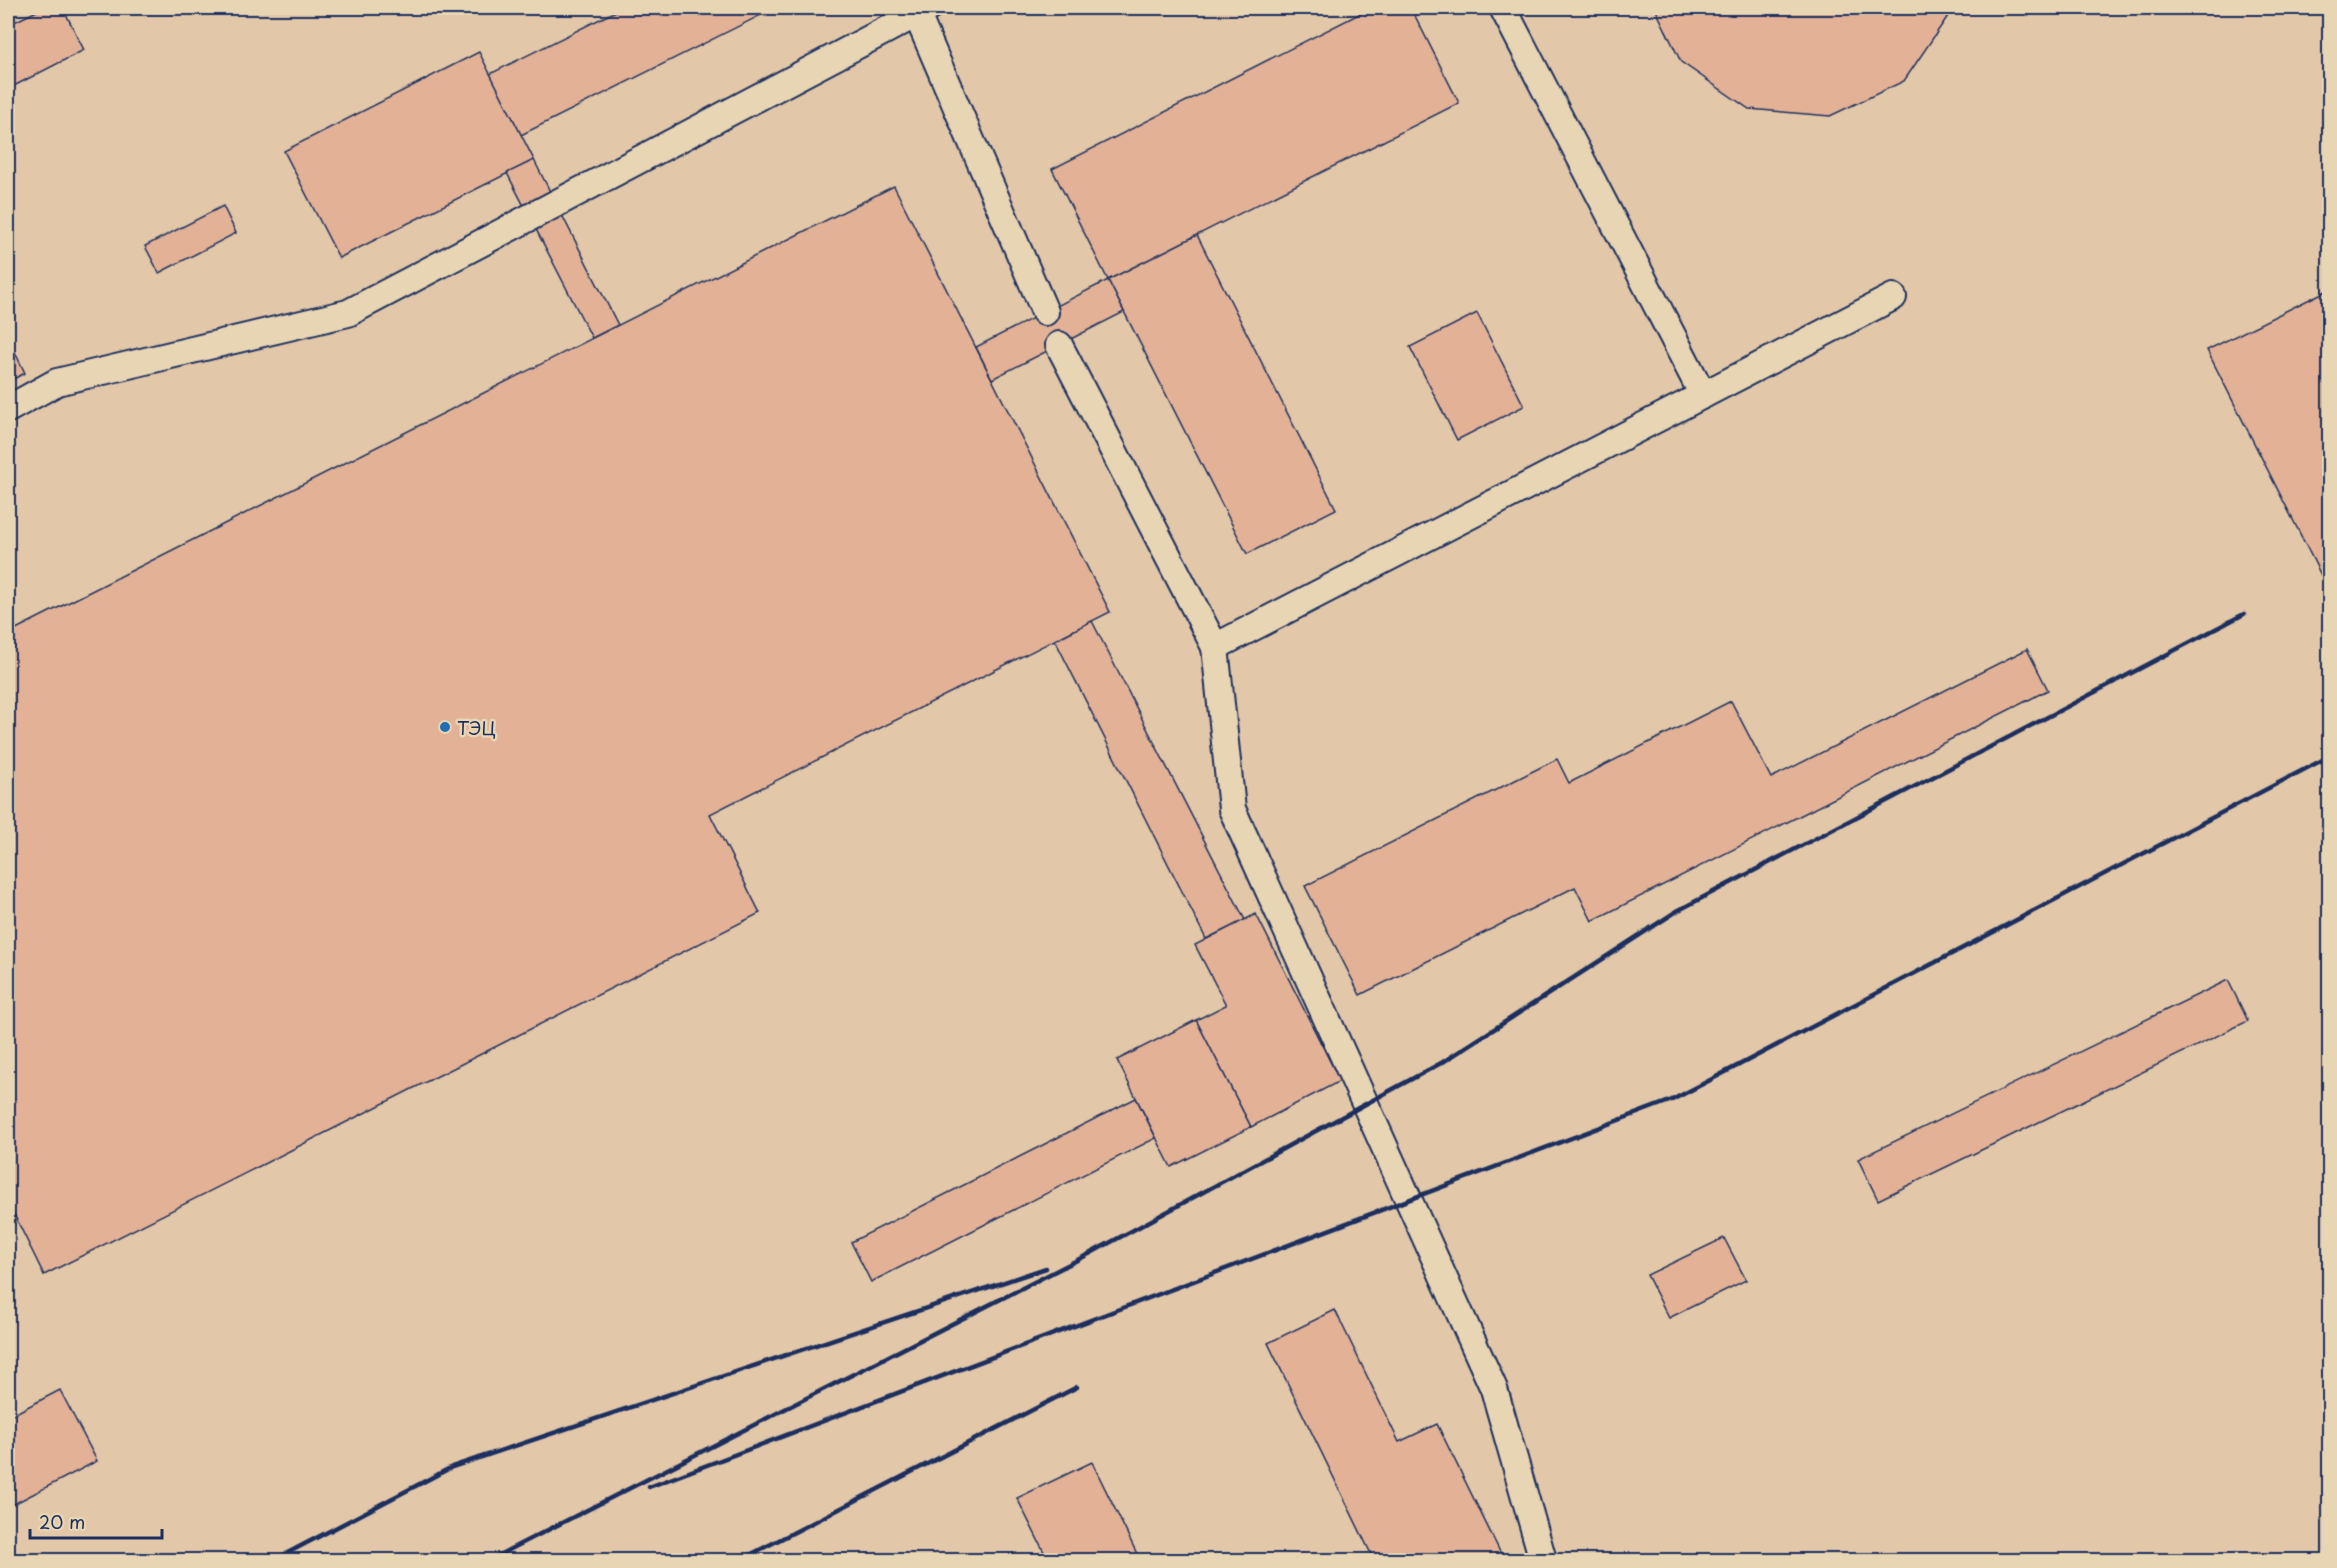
<svg xmlns="http://www.w3.org/2000/svg" width="2337" height="1568" viewBox="0 0 2337 1568" font-family="'Playpen Sans',sans-serif">
	<style>
		.built { fill: #e2c7a8 }
		.building { fill: #e3b196; stroke: #1b2f5e; stroke-width: 1.5 }
		.lines { fill: none; stroke-linecap: round; stroke-linejoin: round }
		.lane-casing { stroke: #1b2f5e; stroke-width: 30 }
		.lane { stroke: #e8d5b3; stroke-width: 26 }
		.rail { stroke: #1b2f5e; stroke-width: 4.5 }
		.poi-dot { fill: #1f6fb2; stroke: #e8d5b3; stroke-width: 2 }
		.labels { text-anchor: middle; dominant-baseline: central; stroke-width: 5; stroke-linejoin: round; paint-order: stroke }
		.poi-label { font-size: 18px; fill: #1b2f5e; stroke: #e8d5b3; text-anchor: start }
	</style>
	<rect width="100%" height="100%" fill="#e8d5b3"/>
	<filter id="ink" filterUnits="userSpaceOnUse"><feTurbulence type="fractalNoise" baseFrequency=".0167" numOctaves="2"/><feDisplacementMap in="SourceGraphic" scale="12" xChannelSelector="R" yChannelSelector="G"/><feConvolveMatrix kernelMatrix="1 2 1 2 8 2 1 2 1" color-interpolation-filters="sRGB"/></filter>
	<g filter="url(#ink)">
		<!-- built -->
		<polygon class="built" points="8,8 2329,8 2329,1548 2306,1560 8,1560"/>
		<!-- building -->
		<g class="building">
			<polygon points="43,8 63,8 84,50 8,89 8,25"/>
			<polygon points="622,8 775,8 521,135 490,74"/>
			<polygon points="1371,8 1411,8 1459,103 1108,280 1052,169"/>
			<polygon points="1655,8 1951,8 1950,13 1904,81 1830,116 1749,109 1681,62"/>
			<polygon points="479,52 534,160 339,258 284,151"/>
			<polygon points="534,160 618,325 592,338 507,173"/>
			<polygon points="894,186 1110,612 710,814 760,913 44,1275 8,1202 8,633"/>
			<polygon points="223,206 236,233 159,273 145,246"/>
			<polygon points="1197,235 1336,509 1247,554 1108,280"/>
			<polygon points="1108,280 1124,312 992,379 976,347"/>
			<polygon points="2330,289 2330,591 2329,591 2207,350"/>
			<polygon points="1477,313 1524,406 1457,440 1410,347"/>
			<polygon points="8,338 25,373 8,382"/>
			<polygon points="1092,621 1245,920 1206,939 1055,640"/>
			<polygon points="2027,649 2048,690 1592,921 1575,887 1360,995 1305,886 1557,759 1569,783 1731,701 1771,778"/>
			<polygon points="1256,914 1340,1081 1251,1127 1196,1020 1226,1005 1195,945"/>
			<polygon points="2228,980 2248,1021 1878,1200 1858,1159"/>
			<polygon points="1196,1020 1251,1127 1171,1167 1117,1060"/>
			<polygon points="1136,1098 1156,1138 871,1282 851,1242"/>
			<polygon points="1724,1238 1746,1280 1669,1318 1647,1275"/>
			<polygon points="1335,1310 1399,1442 1437,1424 1504,1560 1374,1560 1268,1343"/>
			<polygon points="60,1390 97,1461 8,1507 8,1417"/>
			<polygon points="1092,1462 1140,1560 1048,1560 1017,1498"/>
		</g>
		<g class="lines">
			<defs>
				<g id="lane">
					<polyline points="914,8 1045,312"/>
					<polyline points="1503,8 1703,395"/>
					<polyline points="1059,345 1215,647 1893,297"/>
					<polyline points="8,409 57,382 348,313 928,8"/>
					<polyline points="1215,647 1232,809 1494,1389 1543,1560"/>
				</g>
			</defs>
			<!-- lane casing -->
			<use href="#lane" class="lane-casing"/>
			<!-- lane -->
			<use href="#lane" class="lane"/>
			<!-- rail -->
			<g class="rail">
				<polyline points="649,1487 1672,1100 2330,756"/>
				<polyline points="274,1560 452,1467 1046,1268"/>
				<polyline points="489,1560 1089,1254 1443,1062 1677,911 2244,614"/>
				<polyline points="740,1560 1077,1387"/>
			</g>
		</g>
	</g>
	<!-- markers -->
	<circle class="poi-dot" cx="445" cy="727" r="6"/>
	<g class="labels">
		<!-- poi labels -->
		<g class="poi-label">
			<text x="457" y="727">ТЭЦ</text>
		</g>
	</g>
	<!-- margin -->
	<rect width="2337" height="1568" fill="none" stroke="#e8d5b3" stroke-width="30"/>
	<rect x="15" y="15" width="2307" height="1538" fill="none" stroke="#1b2f5e" stroke-width="2" filter="url(#ink)"/>
	<!-- scale -->
	<path d="M30 1529v9h132v-9" fill="none" stroke="#1b2f5e" stroke-width="3"/>
	<text x="39" y="1529" font-size="18" fill="#1b2f5e" stroke="#e8d5b3" stroke-width="4.5" paint-order="stroke">20 m</text>
</svg>
